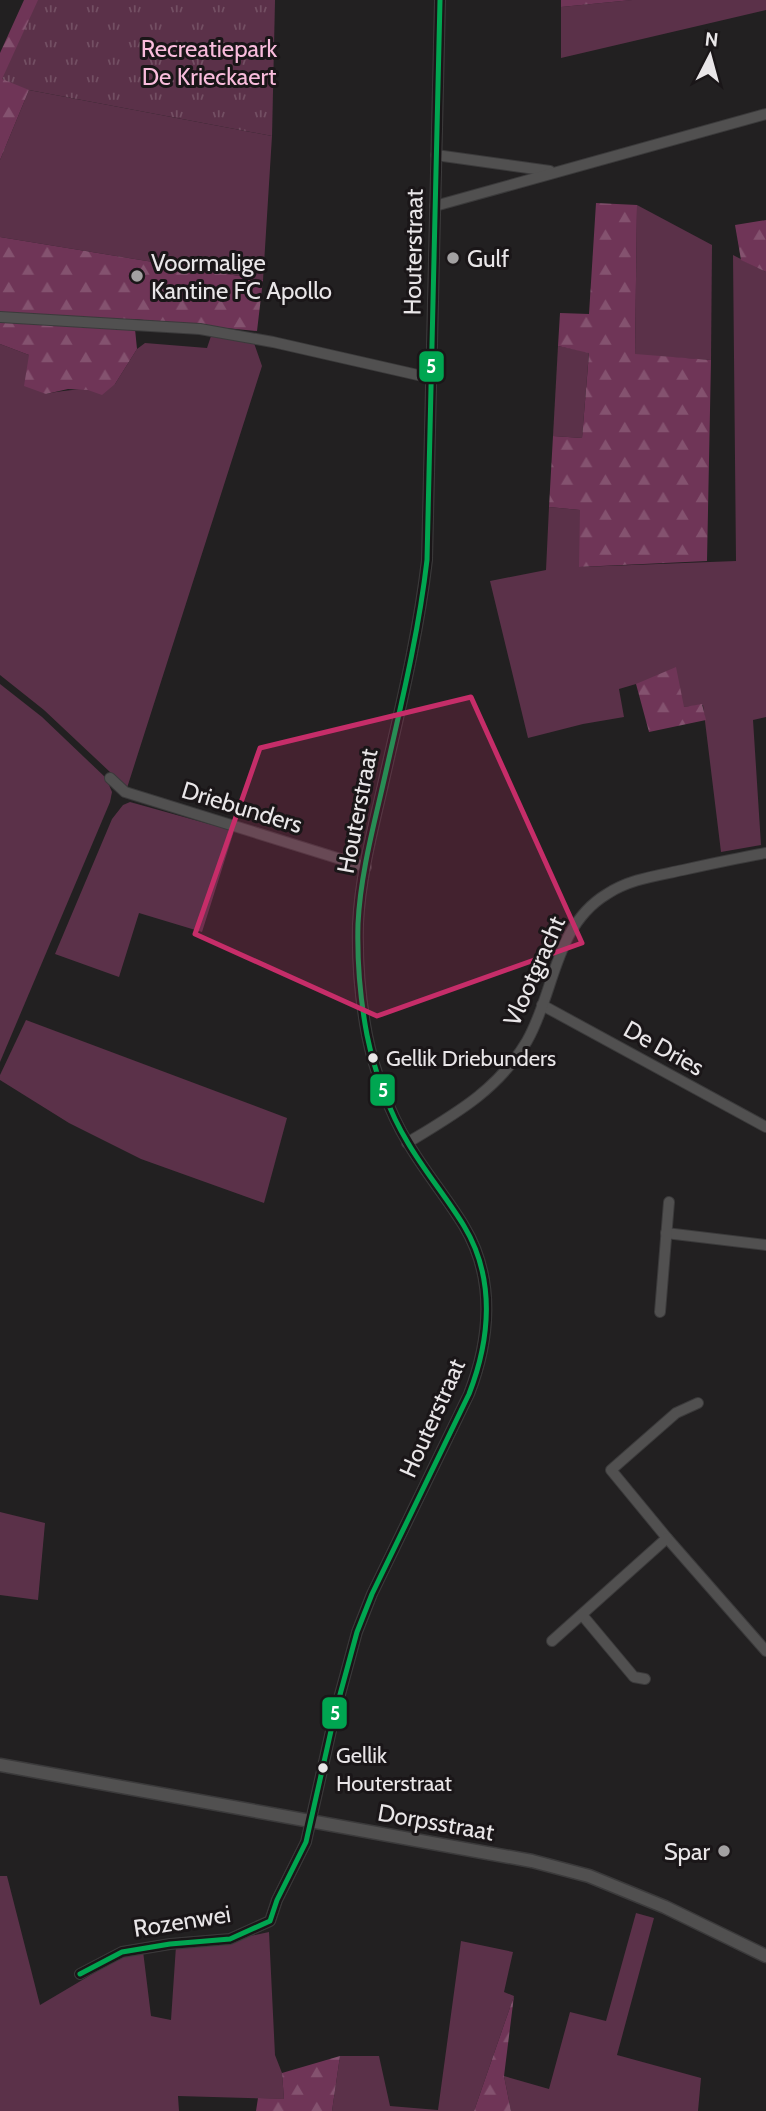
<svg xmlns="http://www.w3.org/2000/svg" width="766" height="2111" viewBox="0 0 766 2111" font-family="Cabin,sans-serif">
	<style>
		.grass { fill: #5b3149 }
		.forest { fill: url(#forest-firs) }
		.park { fill: url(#park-tufts) }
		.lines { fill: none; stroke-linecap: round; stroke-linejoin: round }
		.minor-casing { stroke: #3b3a3b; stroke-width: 12 }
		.tertiary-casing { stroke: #3b3a3b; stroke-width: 15 }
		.minor { stroke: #515050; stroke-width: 10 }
		.tertiary { stroke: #515050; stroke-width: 12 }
		.bus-1-casing { stroke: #1a1618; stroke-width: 10 }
		.bus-1 { stroke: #00a651; stroke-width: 5 }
		.marked { fill: #c62d69; fill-opacity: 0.2; stroke: #c62d69; stroke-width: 5; stroke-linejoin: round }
		.poi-dot { fill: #a3a1a2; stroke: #1a1618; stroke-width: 2.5 }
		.bus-dot { fill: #e9e6e8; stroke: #1a1618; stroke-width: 2.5 }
		.labels { text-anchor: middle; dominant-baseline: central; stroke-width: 6; stroke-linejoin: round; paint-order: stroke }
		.bus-label { font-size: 22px; fill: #e9e6e8; stroke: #1a1618; text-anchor: start }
		.park-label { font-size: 24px; fill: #f9bcdc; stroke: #1a1618 }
		.street-label { font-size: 24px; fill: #e9e6e8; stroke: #1a1618 }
		.poi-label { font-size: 24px; fill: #e9e6e8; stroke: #1a1618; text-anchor: start }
		.line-badge { stroke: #1a1618; stroke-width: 2.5 }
		.badge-label { font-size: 19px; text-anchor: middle; font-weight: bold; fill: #fff }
	</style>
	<defs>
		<pattern id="forest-firs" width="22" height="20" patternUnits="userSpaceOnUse" patternTransform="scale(1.75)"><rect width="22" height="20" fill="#6f3557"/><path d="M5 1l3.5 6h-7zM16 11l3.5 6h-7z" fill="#84526f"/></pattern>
		<pattern id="park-tufts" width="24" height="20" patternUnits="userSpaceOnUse" patternTransform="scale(1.75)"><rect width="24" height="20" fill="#5b3149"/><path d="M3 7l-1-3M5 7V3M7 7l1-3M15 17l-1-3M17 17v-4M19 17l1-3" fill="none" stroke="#734f63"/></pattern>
	</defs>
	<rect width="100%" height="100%" fill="#222021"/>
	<!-- grass -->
	<g class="grass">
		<polygon points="632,0 766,0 766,10 561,58 561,7"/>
		<polygon points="29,90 272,136 263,280 0,237 0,160"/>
		<polygon points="637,205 712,245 711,360 635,355"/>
		<polygon points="733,255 766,272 766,717 753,720 761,845 721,852 703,705 684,707 636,684 619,689 624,717 583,724 528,738 490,581 546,570 549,507 580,510 580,567 736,561"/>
		<path d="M211,336L254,343L262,366L127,788L44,710L0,675V344L29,355L46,394C69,389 92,389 115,384L137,349L145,343L207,348Z"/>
		<polygon points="558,346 589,352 582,438 553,436"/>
		<polygon points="0,684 42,717 106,778 112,792 110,802 0,1062"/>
		<polygon points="130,802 234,831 202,932 139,913 119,977 55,954 112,819 123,805"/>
		<polygon points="26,1020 287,1118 264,1203 141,1159 69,1123 0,1080 0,1075"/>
		<polygon points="0,1512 45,1523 38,1600 0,1595"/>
		<polygon points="0,1876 7,1876 40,2005 128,1953 143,1951 151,2016 171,2020 176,1946 210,1945 269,1932 275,2055 282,2073 284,2099 178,2096 179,2111 0,2111"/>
		<polygon points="636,1913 654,1918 617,2055 701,2078 698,2111 511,2111 504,2076 549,2089 570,2012 606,2021"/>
		<polygon points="461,1941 513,1952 504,1992 514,1996 474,2111 332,2111 340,2056 379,2056 390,2106 438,2110"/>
	</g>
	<!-- forest -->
	<g class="forest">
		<polygon points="24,0 61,0 38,45 29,90 0,160 0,53"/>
		<polygon points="561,0 632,0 561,7"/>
		<polygon points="596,203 637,205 635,354 711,360 707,561 579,567 580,510 549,507 553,436 582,438 589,353 558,346 560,313 589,314"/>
		<polygon points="766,220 766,272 741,260 735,225"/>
		<polygon points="0,237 263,280 257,331 134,319 137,349 115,384 102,395 88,390 68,389 46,394 24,386 29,355 0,344"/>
		<polygon points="676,667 684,707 702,704 706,720 649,732 636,684"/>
		<polygon points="514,1996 504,2076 511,2111 474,2111"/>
		<polygon points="340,2056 332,2111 256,2111 258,2098 284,2099 282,2073"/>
	</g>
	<!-- park -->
	<polygon class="park" points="38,0 275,0 272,136 29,90 2,79"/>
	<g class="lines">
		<defs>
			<g id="minor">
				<polyline points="436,155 550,171"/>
				<polyline points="435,206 766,114"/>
				<polyline points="0,317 200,329 273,342 431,378"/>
				<polyline points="110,778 125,792 366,867"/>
				<polyline points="542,1005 766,1127"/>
				<path d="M407,1143C455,1114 498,1090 527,1041C555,992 554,926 607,894C630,879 656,876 683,870C710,864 738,858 766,853"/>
				<polyline points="666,1233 766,1245"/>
				<polyline points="660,1312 669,1202"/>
				<polyline points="698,1403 676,1413 611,1470 667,1538 766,1651"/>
				<polyline points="583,1616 634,1677 645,1679"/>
				<polyline points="552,1641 667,1538"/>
				<path d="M80,1974L122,1952L170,1944L230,1939L270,1921L277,1900L306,1842L335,1713L357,1632L372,1594L469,1394C490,1340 496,1279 464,1226C447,1198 425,1172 408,1143C389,1112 374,1070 367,1035C360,998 357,961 358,924C360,879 372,832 382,789C399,713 418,638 427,560L440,0"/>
			</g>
			<polyline id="tertiary" points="0,1765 532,1861 589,1876 665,1907 766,1956"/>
		</defs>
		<!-- minor casing -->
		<use href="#minor" class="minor-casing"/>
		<!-- tertiary casing -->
		<use href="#tertiary" class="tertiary-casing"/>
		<!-- minor -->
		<use href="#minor" class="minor"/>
		<!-- tertiary -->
		<use href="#tertiary" class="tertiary"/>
		<defs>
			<path id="bus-1" d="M80,1974L122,1952L170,1944L230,1939L270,1921L277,1900L306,1842L335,1713L357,1632L372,1594L469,1394C490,1340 496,1279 464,1226C447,1198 425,1172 408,1143C389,1112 374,1070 367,1035C360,998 357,961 358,924C360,879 372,832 382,789C399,713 418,638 427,560L440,0"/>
		</defs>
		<!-- bus-1 casing -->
		<use href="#bus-1" class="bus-1-casing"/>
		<!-- bus-1 -->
		<use href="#bus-1" class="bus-1"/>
	</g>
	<!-- marked area -->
	<path class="marked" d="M471,697L582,943L377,1016L195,934L260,748Z"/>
	<!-- markers -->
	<g class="poi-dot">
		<circle cx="453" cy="258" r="7"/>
		<circle cx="137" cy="276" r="7"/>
		<circle cx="724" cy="1851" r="7"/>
	</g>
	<g class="bus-dot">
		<circle cx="373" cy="1058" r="6"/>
		<circle cx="323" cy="1768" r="6"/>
	</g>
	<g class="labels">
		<!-- bus labels -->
		<g class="bus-label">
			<text x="386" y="1058">Gellik Driebunders</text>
			<text x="336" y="1755">Gellik<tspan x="336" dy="28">Houterstraat</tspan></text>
		</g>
		<!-- park labels -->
		<g class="park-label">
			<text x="209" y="48">Recreatiepark<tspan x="209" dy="28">De Krieckaert</tspan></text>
		</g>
		<!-- street labels -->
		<g class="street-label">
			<text transform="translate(413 252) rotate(-89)">Houterstraat</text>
			<text transform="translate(242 807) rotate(17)">Driebunders</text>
			<text transform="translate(357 811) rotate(-79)">Houterstraat</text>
			<text transform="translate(534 971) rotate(-66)">Vlootgracht</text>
			<text transform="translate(664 1048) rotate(29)">De Dries</text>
			<text transform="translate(432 1418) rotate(-66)">Houterstraat</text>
			<text transform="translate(436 1822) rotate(10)">Dorpsstraat</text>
			<text transform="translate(182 1921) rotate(-9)">Rozenwei</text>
		</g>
		<!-- poi labels -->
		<g class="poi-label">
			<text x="467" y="258">Gulf</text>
			<text x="151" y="262">Voormalige<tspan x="151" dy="28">Kantine FC Apollo</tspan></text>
			<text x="710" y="1851" text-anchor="end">Spar</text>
		</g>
	</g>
	<g class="line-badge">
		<rect x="418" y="350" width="27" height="33" rx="7" fill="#00a651"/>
		<rect x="369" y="1073" width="27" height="34" rx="7" fill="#00a651"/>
		<rect x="321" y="1696" width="27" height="34" rx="7" fill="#00a651"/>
	</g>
	<g class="badge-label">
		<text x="431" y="373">5</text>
		<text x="383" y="1097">5</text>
		<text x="335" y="1720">5</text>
	</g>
	<!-- north arrow -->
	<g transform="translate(710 56) rotate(6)" stroke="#1a1618" stroke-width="5" paint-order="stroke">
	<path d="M0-5L12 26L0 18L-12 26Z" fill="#e9e6e8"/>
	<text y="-10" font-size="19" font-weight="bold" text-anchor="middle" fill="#e9e6e8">N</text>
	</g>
</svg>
